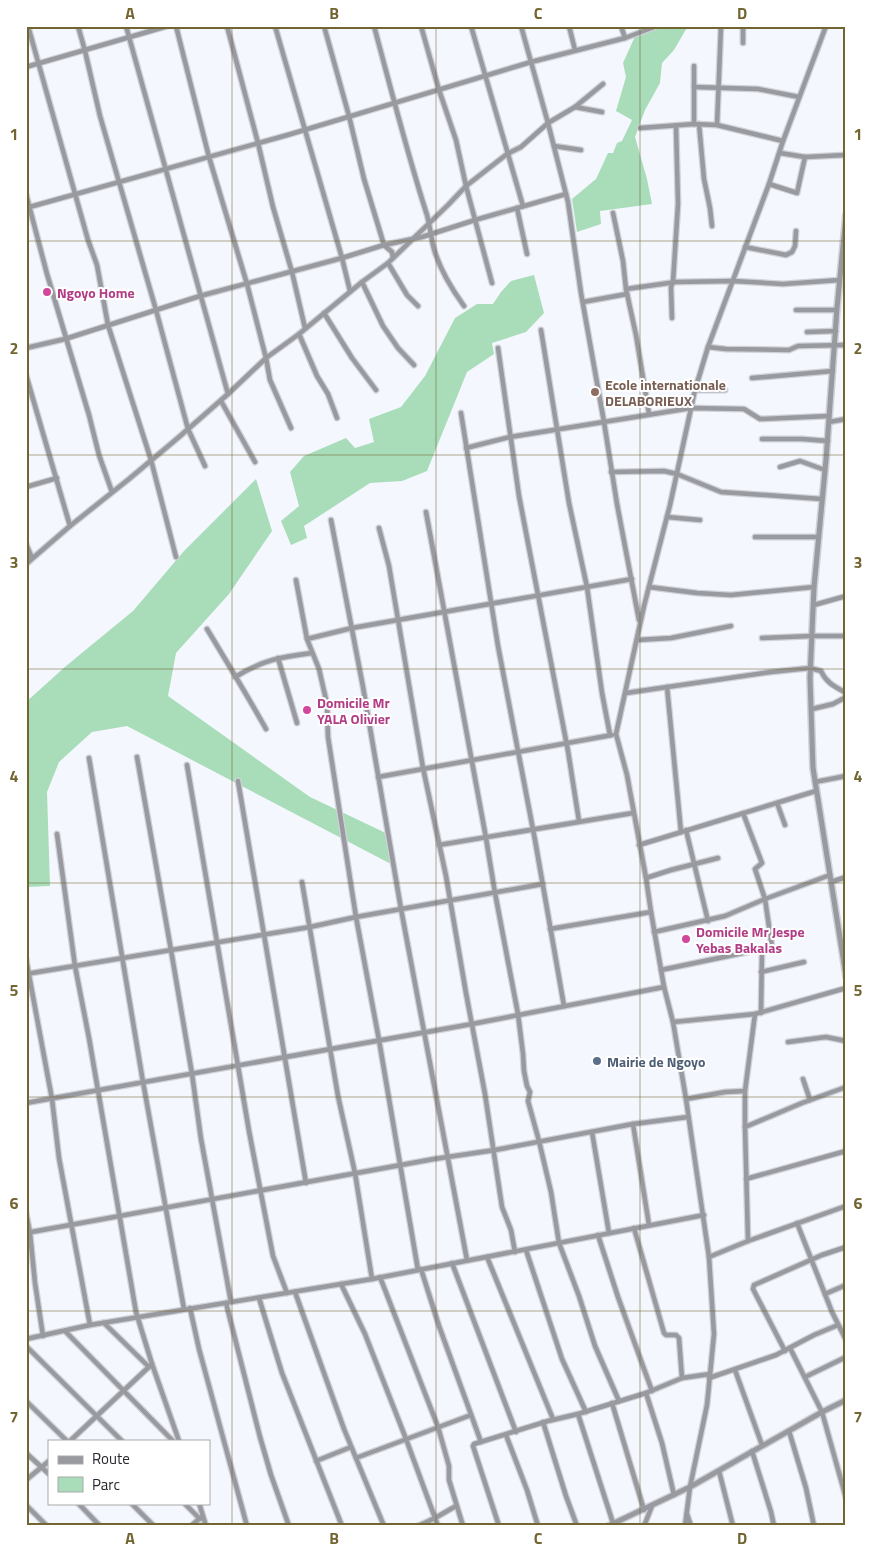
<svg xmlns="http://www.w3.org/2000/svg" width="872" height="1552" viewBox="0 0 872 1552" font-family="'Titillium Web',sans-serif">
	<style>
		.green { fill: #a9ddb9 }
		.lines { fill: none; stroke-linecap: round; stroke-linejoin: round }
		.minor-casing { stroke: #cfd2d8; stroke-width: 7 }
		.tertiary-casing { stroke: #cfd2d8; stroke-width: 8 }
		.minor { stroke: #999a9f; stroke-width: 4.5 }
		.tertiary { stroke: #999a9f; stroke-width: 5 }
		.grid { fill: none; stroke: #726532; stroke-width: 1; stroke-opacity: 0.55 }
		.hotel-dot { fill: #d1479c; stroke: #fff; stroke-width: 2 }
		.education-dot { fill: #8d6e63; stroke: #fff; stroke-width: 2 }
		.service-dot { fill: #5c6f8a; stroke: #fff; stroke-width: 2 }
		.labels { text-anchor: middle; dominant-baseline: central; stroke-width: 4; stroke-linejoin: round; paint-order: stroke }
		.hotel-label { font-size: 14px; font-weight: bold; fill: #b23c85; stroke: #fff; text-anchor: start }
		.education-label { font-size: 14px; font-weight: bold; fill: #785e54; stroke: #fff; text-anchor: start }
		.service-label { font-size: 14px; font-weight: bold; fill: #4e5e75; stroke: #fff; text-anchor: start }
		.neatline { fill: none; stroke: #726532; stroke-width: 2 }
		.grid-label { font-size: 16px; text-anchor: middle; font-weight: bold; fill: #726532 }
	</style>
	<rect width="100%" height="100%" fill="#f4f7fe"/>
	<!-- green -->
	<g class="green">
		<polygon points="641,26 688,26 674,50 662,63 660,83 645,110 635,137 647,179 652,204 600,211 601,224 577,232 572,199 596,179 608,153 613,153 617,143 622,141 632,120 616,111 626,77 623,63 636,34"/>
		<polygon points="534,275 544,313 526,332 492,343 494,354 467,372 427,471 402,481 370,483 304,526 307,538 291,545 281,521 299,506 290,472 304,456 346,438 355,448 374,442 369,419 401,407 425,376 455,318 477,304 493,304 501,292 511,281"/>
		<polygon points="256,479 272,531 229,594 176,653 168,696 310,797 390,835 391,864 127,726 92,732 59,762 47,792 50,886 26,887 26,702 66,666 133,611 184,551"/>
	</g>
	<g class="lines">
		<defs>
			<g id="minor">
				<polyline points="28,26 88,240 97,265 108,325 151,460 176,557"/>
				<polyline points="78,26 85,51 100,116 156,310 188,429 205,466"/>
				<polyline points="126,26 228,394"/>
				<polyline points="176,26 209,157 247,284 266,358 270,380 291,428"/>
				<polyline points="227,26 258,143 273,207 292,272 305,328"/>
				<polyline points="275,26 342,258 350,291"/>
				<polyline points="324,26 349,116 364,179 384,245 392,252 393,258"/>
				<path d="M374,26C391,89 407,153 427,215C430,226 431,238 434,249C440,270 451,288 464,306"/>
				<polyline points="421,26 439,90 456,140 466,186 492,283"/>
				<polyline points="471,26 523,206"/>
				<polyline points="521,26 548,123 568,202 581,293 604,422 617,504 639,620"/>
				<polyline points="569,26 575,50"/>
				<polyline points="621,26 625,38"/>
				<polyline points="743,26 743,43"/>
				<polyline points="694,66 694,124"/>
				<polyline points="26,67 168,26"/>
				<polyline points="694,87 758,89 799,97"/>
				<polyline points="575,107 602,112"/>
				<polyline points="699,124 704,179 710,208 712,226"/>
				<polyline points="717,125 721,26"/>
				<polyline points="640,128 694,124 717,125 783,141"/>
				<polyline points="554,146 581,150"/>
				<polyline points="780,153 805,157 846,155"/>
				<polyline points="769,184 797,193 805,157"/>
				<polyline points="26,194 47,274 89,415 99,455 112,492"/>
				<polyline points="26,208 291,134 531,62 625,38 657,26"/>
				<polyline points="517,208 527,254"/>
				<polyline points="613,213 623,261 626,289 636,335 649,414"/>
				<polyline points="745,247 786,255 792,252 795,246 796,231"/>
				<polyline points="388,263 407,295 418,306"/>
				<polyline points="362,282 383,326 398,348 414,365"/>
				<polyline points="626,289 676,282 733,281 783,284 840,280"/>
				<polyline points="583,302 627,294"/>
				<polyline points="796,310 837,310"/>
				<polyline points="324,313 352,358 376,390"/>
				<polyline points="672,318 671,287 673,282 678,204 676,126"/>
				<polyline points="541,330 569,503 587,587 602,693 610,735"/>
				<polyline points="807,332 836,331"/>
				<polyline points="299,334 317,376 328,394 337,418"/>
				<polyline points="708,347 726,349 789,350 798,346 846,345"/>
				<polyline points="26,348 65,339 200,296 342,258 384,245 422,237 475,220 566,194"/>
				<polyline points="498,348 519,496 568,751 579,821"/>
				<polyline points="26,375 70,526"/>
				<polyline points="752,378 833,371"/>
				<polyline points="695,390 725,390"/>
				<polyline points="221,401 255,462"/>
				<polyline points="461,413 498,646 535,840 564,1006"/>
				<polyline points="829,422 846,419"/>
				<polyline points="762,439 802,439 828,441"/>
				<polyline points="466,448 510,437 691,408 744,409 760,419 829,416"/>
				<polyline points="780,467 800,461 825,470"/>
				<polyline points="611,472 664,471 677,474 721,492 822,499"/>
				<polyline points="26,487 57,478"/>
				<polyline points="426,512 486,838 495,893 518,1014 523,1054 524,1071 527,1086 530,1092 528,1101 539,1141 551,1192 559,1243 579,1296 595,1346 619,1401"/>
				<polyline points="667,517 700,520"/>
				<polyline points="331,520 363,687 401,909 467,1260"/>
				<polyline points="379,528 389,566 423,768 446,876 466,993 485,1094 502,1207 511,1230 515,1252"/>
				<polyline points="755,537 819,537"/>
				<polyline points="26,544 32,558"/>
				<polyline points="26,564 70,526 129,479 179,437 228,394 266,358 299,334 362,282 388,263 448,205 466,186 507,154 521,147 548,123 575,107 603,84"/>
				<polyline points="296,580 307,639 319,669 327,704 328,737 356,917 379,1040 418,1270"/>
				<polyline points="649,587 697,593 731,595 814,587"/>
				<polyline points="814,605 846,596"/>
				<path d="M207,629C227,662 247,695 266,729"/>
				<polyline points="762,638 812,636 846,636"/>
				<polyline points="307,639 352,628 632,579"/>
				<polyline points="637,640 671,638 731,626"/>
				<polyline points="278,658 297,723"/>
				<path d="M235,677C263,660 280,657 312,653"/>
				<polyline points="667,687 681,832"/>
				<path d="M626,693L771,672L810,668L821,671C826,683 836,687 846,693"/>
				<polyline points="812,709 833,704 846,697"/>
				<polyline points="137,757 171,950 192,1074 201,1139 231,1302"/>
				<polyline points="89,758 143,1082 184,1309"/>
				<polyline points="187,765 249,1131 273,1256 287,1293"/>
				<polyline points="378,777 612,735"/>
				<polyline points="238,781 306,1183"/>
				<polyline points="815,782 846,776"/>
				<polyline points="777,803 785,825"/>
				<polyline points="686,830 708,921"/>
				<polyline points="57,834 75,966 89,1038 136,1312 152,1364 179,1441"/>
				<polyline points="439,845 633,813"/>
				<polyline points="639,845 816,791"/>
				<polyline points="646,878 671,870 718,858"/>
				<polyline points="302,882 338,1096 355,1173 372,1279"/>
				<polyline points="831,882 846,877"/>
				<polyline points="550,929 651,912"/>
				<polyline points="654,932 725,916 765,899 830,875"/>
				<polyline points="26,959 52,1099 59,1158 90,1325"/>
				<polyline points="661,970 772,947 765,899 755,869 762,863 743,813"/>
				<polyline points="761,972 804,962"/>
				<polyline points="26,974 310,927 356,917 543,884"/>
				<polyline points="761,1013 762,950"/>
				<polyline points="673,1022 755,1014"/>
				<polyline points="788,1042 826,1037 846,1041"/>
				<polyline points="803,1079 810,1100"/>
				<polyline points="686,1099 725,1092 745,1091"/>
				<polyline points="26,1103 472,1024 664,987"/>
				<polyline points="633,1124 649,1225"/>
				<polyline points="745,1127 802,1103 846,1087"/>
				<polyline points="592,1132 609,1233"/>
				<polyline points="746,1179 846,1151"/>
				<polyline points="26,1213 30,1233 35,1283 43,1336"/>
				<polyline points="797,1223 832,1312 846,1340"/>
				<polyline points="634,1228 664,1333 666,1335 676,1335 679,1338 682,1378"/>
				<polyline points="26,1233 434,1159 495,1150 633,1124 688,1117"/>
				<polyline points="598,1235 618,1297 652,1391"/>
				<polyline points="748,1241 846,1206"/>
				<polyline points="526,1250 562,1359 586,1412"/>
				<polyline points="487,1257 553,1419"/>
				<polyline points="709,1257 748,1241 745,1127 745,1091 755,1014 846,988"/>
				<polyline points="452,1263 516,1432"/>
				<polyline points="421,1269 439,1326 481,1442"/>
				<polyline points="380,1277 438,1427 449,1466 449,1480 463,1526"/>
				<polyline points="341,1284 365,1334 406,1439 438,1526"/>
				<polyline points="295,1292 344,1429 384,1526"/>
				<polyline points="825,1294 846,1285"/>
				<polyline points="259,1298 282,1373 342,1526"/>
				<polyline points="226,1303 260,1437 271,1475 289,1526"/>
				<polyline points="190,1308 199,1349 247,1526"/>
				<polyline points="104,1323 149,1367"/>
				<polyline points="65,1331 173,1441"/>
				<polyline points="26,1339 90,1325 372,1279 704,1215"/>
				<polyline points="26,1346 122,1441"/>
				<polyline points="790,1348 822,1412 846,1498"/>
				<polyline points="785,1351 753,1289 754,1285 822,1255 846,1247"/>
				<polyline points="735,1370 762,1445"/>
				<polyline points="805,1377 846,1357"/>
				<polyline points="709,1378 776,1355 814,1335 838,1325"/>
				<polyline points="646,1393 662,1443 674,1495"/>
				<polyline points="26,1401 67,1441"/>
				<polyline points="612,1403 644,1510"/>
				<polyline points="578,1414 613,1523"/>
				<polyline points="543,1422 566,1496 577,1526"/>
				<polyline points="789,1431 806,1488 814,1526"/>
				<polyline points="506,1435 527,1490 538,1526"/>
				<polyline points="70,1441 152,1364"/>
				<polyline points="752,1451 771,1512 774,1526"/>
				<polyline points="26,1453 49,1474"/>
				<polyline points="356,1458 471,1415"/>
				<polyline points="316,1461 351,1447"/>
				<polyline points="719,1471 733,1526"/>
				<polyline points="26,1480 49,1461"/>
				<polyline points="78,1503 100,1526"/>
				<polyline points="131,1503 154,1526"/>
				<polyline points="184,1503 200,1519"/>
				<polyline points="199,1503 206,1526"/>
				<polyline points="26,1505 47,1526"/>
				<polyline points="687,1514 691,1526"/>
				<polyline points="191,1526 200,1518"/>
				<polyline points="418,1526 435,1518 456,1506"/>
				<polyline points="499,1526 473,1446 474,1444 548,1421 578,1414 646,1393 682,1378 710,1374"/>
				<polyline points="644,1526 652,1506"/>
				<polyline points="685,1526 690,1487 707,1405 714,1334 709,1257 686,1099 673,1022 664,987 651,912 646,878 627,775 616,734 644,606 670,505 695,390 708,347 769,184 783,141 826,26"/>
			</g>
			<g id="tertiary">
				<polyline points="846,215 837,308 826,460 814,587 810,678 813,768 846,976"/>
				<polyline points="608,1526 690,1487 822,1412 846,1400"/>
			</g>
		</defs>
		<!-- minor casing -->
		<use href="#minor" class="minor-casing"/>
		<!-- tertiary casing -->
		<use href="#tertiary" class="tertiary-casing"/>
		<!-- minor -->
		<use href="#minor" class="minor"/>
		<!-- tertiary -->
		<use href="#tertiary" class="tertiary"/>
	</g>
	<!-- grid -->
	<path class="grid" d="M232,26V1526M436,26V1526M640,26V1526M26,241H846M26,455H846M26,669H846M26,883H846M26,1097H846M26,1311H846"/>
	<!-- markers -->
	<g class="hotel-dot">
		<circle cx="47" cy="292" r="5"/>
		<circle cx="307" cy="710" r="5"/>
		<circle cx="686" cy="939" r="5"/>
	</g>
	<circle class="education-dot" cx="595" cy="392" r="5"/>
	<circle class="service-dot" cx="597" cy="1061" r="5"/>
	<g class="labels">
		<!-- hotel labels -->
		<g class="hotel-label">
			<text x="57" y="292">Ngoyo Home</text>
			<text x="317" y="702">Domicile Mr<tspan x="317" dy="16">YALA Olivier</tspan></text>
			<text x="696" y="931">Domicile Mr Jespe<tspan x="696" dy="16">Yebas Bakalas</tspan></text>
		</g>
		<!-- education labels -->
		<g class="education-label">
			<text x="605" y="384">Ecole internationale<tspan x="605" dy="16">DELABORIEUX</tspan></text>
		</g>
		<!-- service labels -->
		<g class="service-label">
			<text x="607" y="1061">Mairie de Ngoyo</text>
		</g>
	</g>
	<!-- border -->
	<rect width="872" height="1552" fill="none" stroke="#ffffff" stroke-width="55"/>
	<!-- legend -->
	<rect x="48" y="1440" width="162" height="65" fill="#ffffff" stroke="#a9a9ab"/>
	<rect x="58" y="1456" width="25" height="8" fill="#999a9f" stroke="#a9a9ab"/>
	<text x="92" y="1464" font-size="15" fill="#27292c">Route</text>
	<rect x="58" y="1477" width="25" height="15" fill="#a9ddb9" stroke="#a9a9ab"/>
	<text x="92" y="1490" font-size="15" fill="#27292c">Parc</text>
	<rect x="28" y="28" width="816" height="1496" class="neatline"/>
	<g class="grid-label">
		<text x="130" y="19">A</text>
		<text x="334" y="19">B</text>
		<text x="538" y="19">C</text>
		<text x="742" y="19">D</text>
		<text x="14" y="140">1</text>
		<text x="858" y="140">1</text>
		<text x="14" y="354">2</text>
		<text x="858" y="354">2</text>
		<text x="14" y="568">3</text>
		<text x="858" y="568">3</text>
		<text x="14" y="782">4</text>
		<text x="858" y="782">4</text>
		<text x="14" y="996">5</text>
		<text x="858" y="996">5</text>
		<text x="14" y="1209">6</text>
		<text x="858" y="1209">6</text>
		<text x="14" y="1423">7</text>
		<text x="858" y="1423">7</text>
		<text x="130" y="1544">A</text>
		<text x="334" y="1544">B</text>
		<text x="538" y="1544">C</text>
		<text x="742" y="1544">D</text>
	</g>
</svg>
